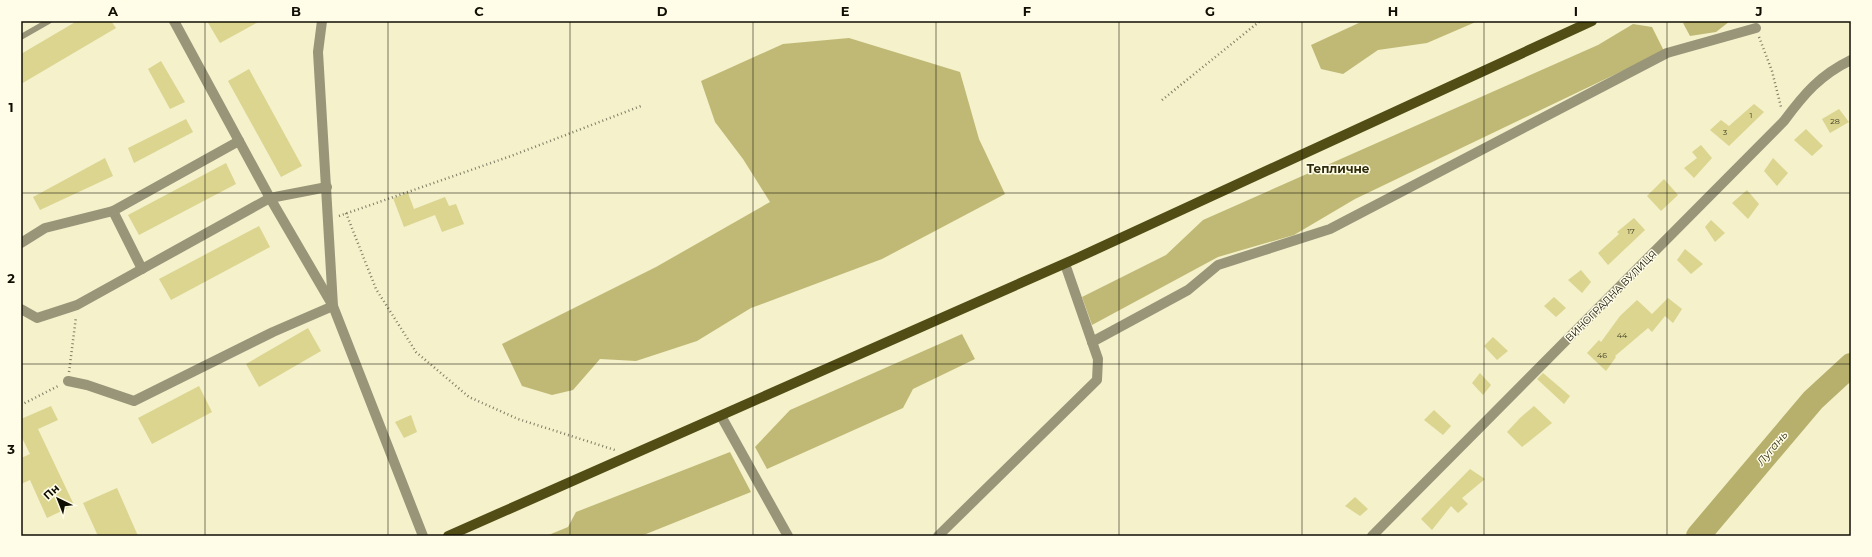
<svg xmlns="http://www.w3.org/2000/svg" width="1872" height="557" viewBox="0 0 1872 557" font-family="Montserrat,sans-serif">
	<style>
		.forest { fill: #c0b975 }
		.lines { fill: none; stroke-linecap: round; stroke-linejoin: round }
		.river { stroke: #b7b06d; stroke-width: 24 }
		.building { fill: #dbd590 }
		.path { stroke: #7e7c64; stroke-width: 2.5; stroke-dasharray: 1 3; stroke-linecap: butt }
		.service { stroke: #989579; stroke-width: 5.5 }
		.minor { stroke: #989579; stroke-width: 10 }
		.primary { stroke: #524d14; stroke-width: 10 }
		.grid { fill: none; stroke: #100e03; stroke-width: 1; stroke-opacity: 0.55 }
		.labels { text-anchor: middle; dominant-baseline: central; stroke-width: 3; stroke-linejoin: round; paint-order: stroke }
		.number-label { font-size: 8px; fill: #434026 }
		.street-label { font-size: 10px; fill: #100e03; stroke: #fffde7 }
		.water-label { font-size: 11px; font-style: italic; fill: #353214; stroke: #fffde7 }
		.quarter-label { font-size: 12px; font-weight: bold; fill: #302d0d; stroke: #fffde7 }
		.neatline { fill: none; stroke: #100e03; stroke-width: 1.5 }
		.grid-label { font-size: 13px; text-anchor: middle; font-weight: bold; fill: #100e03 }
	</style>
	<rect width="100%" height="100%" fill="#f4f1cb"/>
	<!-- forest -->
	<g class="forest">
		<polygon points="1363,21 1478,21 1427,43 1378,50 1343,74 1321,69 1311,45"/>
		<polygon points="1688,21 1730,21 1716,32 1690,36 1683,23"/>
		<polygon points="1633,24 1652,27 1664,51 1355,199 1294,235 1218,257 1092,325 1082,297 1166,255 1203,220 1598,45"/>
		<polygon points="849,38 960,72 979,139 1005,194 882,259 751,308 697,341 636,361 600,359 573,390 552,395 522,386 502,344 656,267 770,202 743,159 715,122 701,81 783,44"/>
		<polygon points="962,334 975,359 913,389 903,408 767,469 755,447 790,410"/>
		<polygon points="730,452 751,492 641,536 546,536 568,527 576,512"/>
	</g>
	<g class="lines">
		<!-- river -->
		<polyline class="river" points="1698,536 1813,400 1851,365"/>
	</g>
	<!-- building -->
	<g class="building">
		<polygon points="77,21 111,21 116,28 21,84 21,54"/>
		<polygon points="207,21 260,21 220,43"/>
		<polygon points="161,61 185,102 170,109 148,69"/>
		<polygon points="249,69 302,166 281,177 228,81"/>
		<polygon points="1754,104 1764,112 1729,146 1710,130 1721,120 1729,126"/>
		<polygon points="1839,109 1849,122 1830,133 1822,119"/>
		<polygon points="186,119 193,132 134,163 128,148"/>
		<polygon points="1806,129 1823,146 1812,156 1794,140"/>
		<polygon points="1701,145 1712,158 1694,178 1684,168 1697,158 1692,152"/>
		<polygon points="105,158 113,176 40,210 33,197"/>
		<polygon points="1773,158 1788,173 1777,186 1764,171"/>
		<polygon points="226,163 236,184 139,235 128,215"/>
		<polygon points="1664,179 1678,195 1661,211 1647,196"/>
		<polygon points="1747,190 1759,204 1748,219 1732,203"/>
		<polygon points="408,193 414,209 445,197 449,206 456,204 464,224 442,232 435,215 404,227 393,198"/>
		<polygon points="1634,218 1645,230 1608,265 1598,253 1619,234 1617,232"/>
		<polygon points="1711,220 1725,233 1715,242 1705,227"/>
		<polygon points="259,226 270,247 171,300 159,279"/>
		<polygon points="1685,249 1703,264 1691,274 1677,260"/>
		<polygon points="1581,270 1591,282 1582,293 1568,280"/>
		<polygon points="1554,297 1566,308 1556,317 1544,306"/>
		<polygon points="1668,298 1682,309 1673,323 1665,316 1652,332 1648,328 1615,356 1616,357 1606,371 1587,353 1599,340 1601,342 1620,316 1637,300 1652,314"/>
		<polygon points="308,328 321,351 259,387 246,364"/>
		<polygon points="1493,337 1508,351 1497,360 1484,346"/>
		<polygon points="1480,373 1491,385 1483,395 1472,383"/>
		<polygon points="1543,373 1570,396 1564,404 1537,379"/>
		<polygon points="199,386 212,412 152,444 138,418"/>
		<polygon points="51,406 58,420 38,429 74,505 47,518 30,480 21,484 21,458 30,454 21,436 21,419"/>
		<polygon points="1534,406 1552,423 1522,447 1507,432 1520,418"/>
		<polygon points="1434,410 1451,426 1443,435 1424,420"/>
		<polygon points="411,415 417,432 404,438 395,422"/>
		<polygon points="1470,469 1485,479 1462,498 1468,504 1458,513 1451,506 1432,530 1421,519"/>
		<polygon points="117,488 138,536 98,536 83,503"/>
		<polygon points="1355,497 1368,509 1360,516 1345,506"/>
	</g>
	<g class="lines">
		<!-- path -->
		<g class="path">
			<polyline points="1759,37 1772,71 1781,107"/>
			<polyline points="1162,100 1260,21"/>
			<polyline points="346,213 376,289 416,352 469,397 518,419 615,450"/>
			<polyline points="339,216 511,156 641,106"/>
			<polyline points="69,372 76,317"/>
			<polyline points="21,405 60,385"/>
		</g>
		<!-- service -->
		<polyline class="service" points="21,37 49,21"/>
		<!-- minor -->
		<g class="minor">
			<polyline points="174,21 270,198 333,306 423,536"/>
			<polyline points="239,141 113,211 142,269 270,198 327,187"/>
			<polyline points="21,243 45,228 113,211"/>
			<polyline points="21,309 37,318 77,305 142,269"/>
			<polyline points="1092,342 1188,290 1218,265 1330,229 1667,53 1756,28"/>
			<polyline points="68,381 87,385 134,401 273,332 333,306 318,52 322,21"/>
			<polyline points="721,416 788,536"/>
			<polyline points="938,536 1097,380 1098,359 1065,264"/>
			<path d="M1372,536L1784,121C1804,94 1820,75 1851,60"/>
		</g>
		<!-- primary -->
		<polyline class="primary" points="448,536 1075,259 1592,21"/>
	</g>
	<!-- grid -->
	<path class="grid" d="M205,21V536M388,21V536M570,21V536M753,21V536M936,21V536M1119,21V536M1302,21V536M1484,21V536M1667,21V536M21,193H1851M21,364H1851"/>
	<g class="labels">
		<!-- number labels -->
		<g class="number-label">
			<text x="1751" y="115">1</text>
			<text x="1835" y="121">28</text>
			<text x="1725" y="132">3</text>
			<text x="1631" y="231">17</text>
			<text x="1622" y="335">44</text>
			<text x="1602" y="355">46</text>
		</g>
		<!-- street labels -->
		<g class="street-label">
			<text transform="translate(1611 296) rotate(-45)">ВИНОГРАДНА ВУЛИЦЯ</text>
		</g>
		<!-- water labels -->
		<g class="water-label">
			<text transform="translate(1772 448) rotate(-50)">Лугань</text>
		</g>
		<!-- quarter labels -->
		<g class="quarter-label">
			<text x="1338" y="168">Тепличне</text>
		</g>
	</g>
	<!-- border -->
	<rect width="1872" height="557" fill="none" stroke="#fffde7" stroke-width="44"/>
	<!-- north arrow -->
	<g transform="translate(58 499) rotate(317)" stroke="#fffde7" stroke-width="3" paint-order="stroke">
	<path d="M0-3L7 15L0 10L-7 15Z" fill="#100e03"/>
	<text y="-6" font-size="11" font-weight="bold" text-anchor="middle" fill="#100e03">Пн</text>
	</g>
	<rect x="22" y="22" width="1828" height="513" class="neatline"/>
	<g class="grid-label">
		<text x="113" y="16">A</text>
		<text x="296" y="16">B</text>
		<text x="479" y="16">C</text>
		<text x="662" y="16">D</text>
		<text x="845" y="16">E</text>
		<text x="1027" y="16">F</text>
		<text x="1210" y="16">G</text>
		<text x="1393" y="16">H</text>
		<text x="1576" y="16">I</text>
		<text x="1759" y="16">J</text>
		<text x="11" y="112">1</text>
		<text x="11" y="283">2</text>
		<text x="11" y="454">3</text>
	</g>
</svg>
